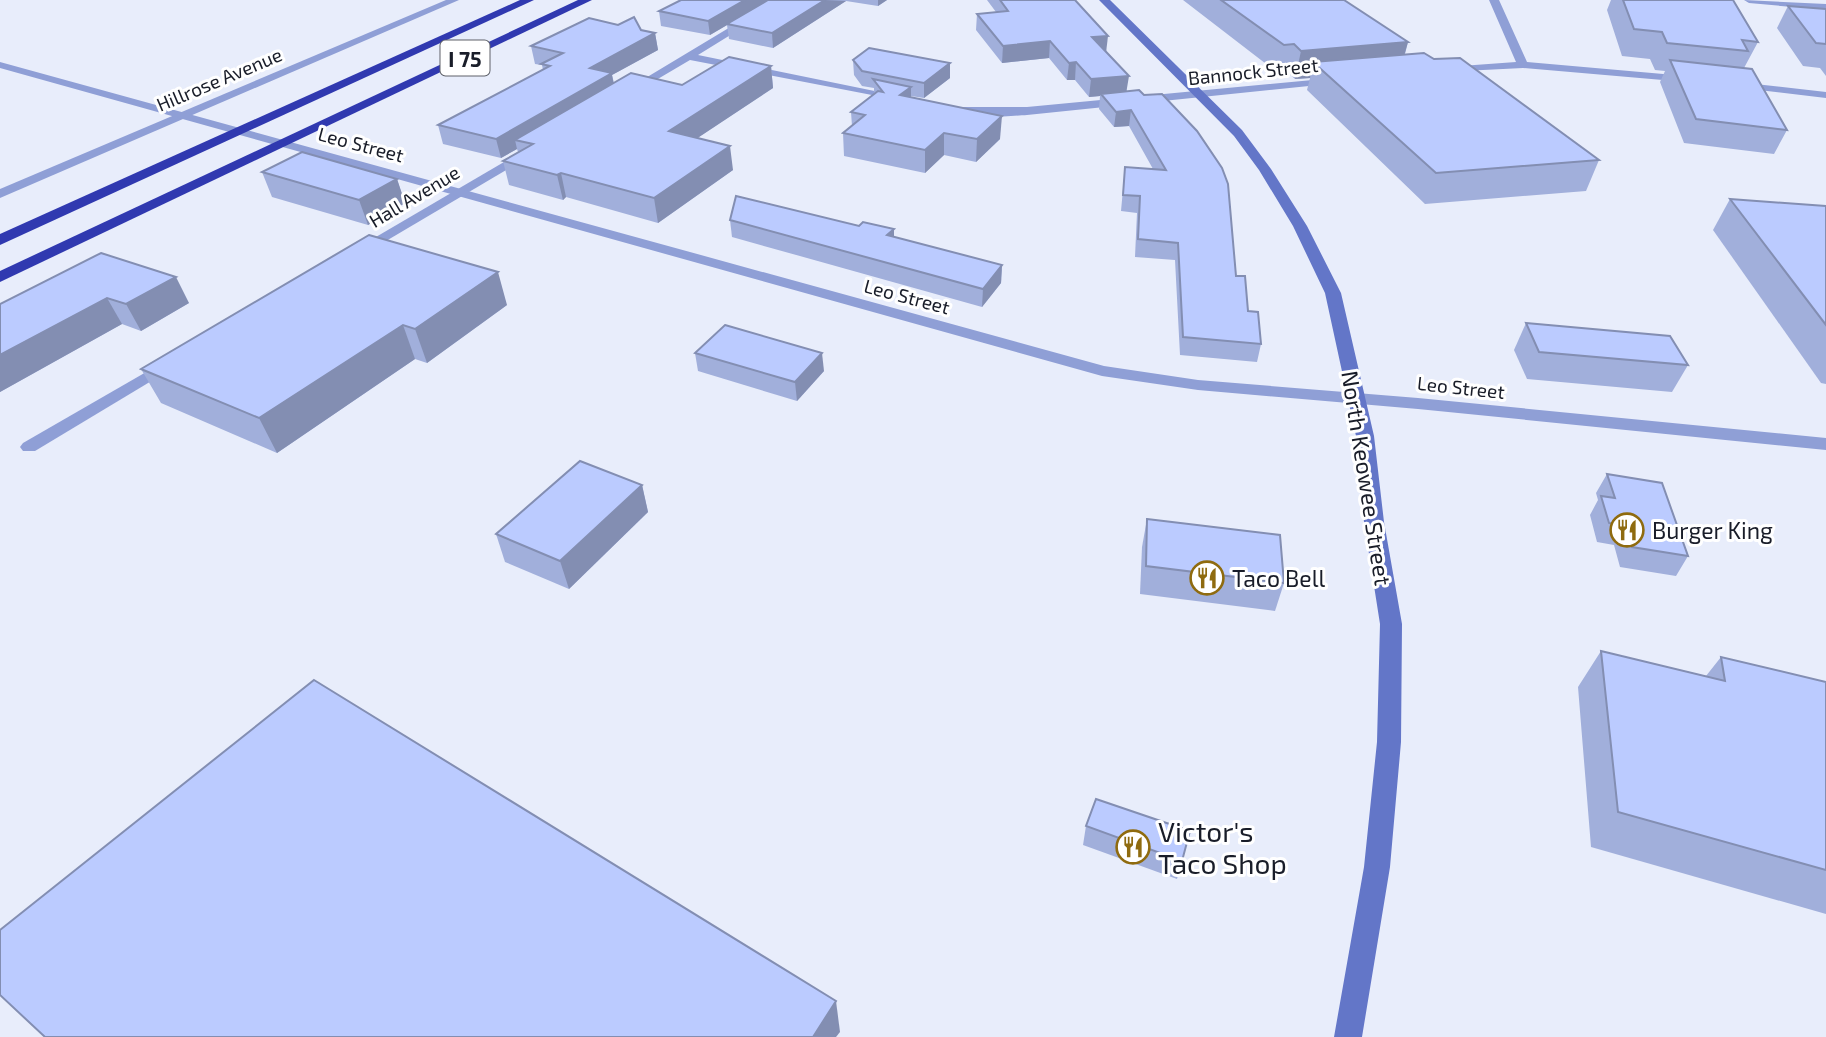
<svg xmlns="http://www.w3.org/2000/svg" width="1826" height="1037" viewBox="0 0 1826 1037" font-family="'Exo 2',sans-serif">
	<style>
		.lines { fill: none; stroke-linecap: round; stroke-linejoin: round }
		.minor { fill: #8f9fd6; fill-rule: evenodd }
		.tertiary { fill: #8f9fd6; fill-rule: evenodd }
		.secondary { fill: #6376c8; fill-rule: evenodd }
		.motorway { fill: #3039b0; fill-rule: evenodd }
		.wall { fill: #a1afdb }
		.shaded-wall { fill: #838eb2 }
		.building { fill: #bbcbff; stroke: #838eb2; stroke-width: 2 }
		.labels { text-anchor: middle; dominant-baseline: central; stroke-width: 6; stroke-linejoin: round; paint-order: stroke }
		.far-street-label { font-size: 19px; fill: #191d29; stroke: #fff }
		.shield { fill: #fff; stroke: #5e6169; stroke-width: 2 }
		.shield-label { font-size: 21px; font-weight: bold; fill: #191d29 }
		.street-label { font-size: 23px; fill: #191d29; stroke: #fff }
		.poi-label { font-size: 23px; fill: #191d29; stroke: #fff; text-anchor: start }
		.near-poi-label { font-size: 28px; fill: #191d29; stroke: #fff; text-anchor: start }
	</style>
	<rect width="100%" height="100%" fill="#e8edfb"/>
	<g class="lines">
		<!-- minor -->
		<g class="minor">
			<polygon points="446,0 459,0 0,198 0,189"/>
			<polygon points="775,0 787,0 698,55 899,96 905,99 903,101 690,60 634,93 624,91"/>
			<polygon points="1489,0 1499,0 1527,62 1686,76 1692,79 1686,82 1523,68 1443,72 1442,70 1447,67 1516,62"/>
			<path d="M1334,78L1338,79V83L1027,115C1009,116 968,121 954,111L960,107H1027Z"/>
			<polygon points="1737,82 1826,92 1826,98 1733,87 1733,83"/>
			<polygon points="526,149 532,153 530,156 364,254 359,255 352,251"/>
			<polygon points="167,360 175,365 173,368 35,451 23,451 20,447 23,443"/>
		</g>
		<!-- tertiary -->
		<g class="tertiary">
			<polygon points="1744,0 1826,4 1826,10 1749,3"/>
			<polygon points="0,62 1104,366 1198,380 1418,398 1826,438 1826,450 1418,409 1198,390 1102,376 0,68"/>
		</g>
		<!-- secondary -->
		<polygon class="secondary" points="1099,0 1110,0 1242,130 1271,169 1307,226 1341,293 1374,436 1384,522 1402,624 1401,742 1390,867 1362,1037 1334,1037 1364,867 1377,742 1380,624 1364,522 1356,436 1325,293 1293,226 1259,170 1234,136"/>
		<!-- motorway -->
		<g class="motorway">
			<polygon points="520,0 534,0 0,245 0,234"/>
			<polygon points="578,0 592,0 0,282 0,271"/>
		</g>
	</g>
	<!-- wall -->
	<g class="wall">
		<polygon points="681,0 887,0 878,6 846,1 773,48 729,39 727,25 710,35 661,26 659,11"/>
		<polygon points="987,0 1075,0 1106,53 1127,91 1236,276 1248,311 1261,344 1257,362 1180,355 1175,260 1135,257 1137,213 1121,211 1125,167 1153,169 1129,126 1114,127 1099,109 1100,96 1089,97 1075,80 1067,80 1049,58 1002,63 976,30 977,14 996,12"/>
		<polygon points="1183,0 1344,0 1408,42 1405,54 1599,160 1586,191 1425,204 1307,90 1310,78 1295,79 1287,72 1278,73"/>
		<polygon points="1611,0 1733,0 1758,42 1744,68 1787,130 1774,154 1684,143 1660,82 1665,71 1655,70 1650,59 1622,56 1607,10"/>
		<polygon points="1788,6 1826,9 1826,76 1820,68 1803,66 1777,28"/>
		<polygon points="641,30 655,33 658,50 612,75 614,83 682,85 771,66 773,88 697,138 733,170 658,223 566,197 563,200 509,185 503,161 518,152 517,149 501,158 443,144 438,125 543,70 542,65 535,64 531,46"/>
		<polygon points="853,60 950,78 924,98 911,96 911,97 1000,139 976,162 944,155 925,173 844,156 843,133 852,126 851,112 874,94 874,88 862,86 854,75"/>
		<polygon points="262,172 397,179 405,203 368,225 272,197"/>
		<polygon points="1730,199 1826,206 1826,384 1821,383 1713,230"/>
		<polygon points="730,220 894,237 1002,265 1001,283 982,307 732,237"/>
		<polygon points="101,253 189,303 141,331 122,324 0,392 0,304"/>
		<polygon points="507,305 427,363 415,359 277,453 161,403 141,369"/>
		<polygon points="1526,323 1688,365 1672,392 1527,379 1514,350"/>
		<polygon points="695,353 824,371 797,401 698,371"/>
		<polygon points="1607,474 1688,556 1676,576 1620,567 1614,545 1597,542 1590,515 1598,500 1596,493"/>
		<polygon points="642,485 648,512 569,589 505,562 496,534"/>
		<polygon points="1147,519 1284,583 1275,611 1140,594 1142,547"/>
		<polygon points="1601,651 1706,676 1721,657 1826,682 1826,914 1591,847 1578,687"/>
		<polygon points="1086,826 1182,861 1177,879 1083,845"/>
	</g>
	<!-- shaded-wall -->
	<g class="shaded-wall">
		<polygon points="745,0 770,0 710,35 708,21"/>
		<polygon points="825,0 846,1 773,48 772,33"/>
		<polygon points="878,0 887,0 878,6"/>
		<polygon points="655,33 658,50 612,75 615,91 515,140 517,149 501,158 496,139 590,68"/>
		<polygon points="1108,36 1106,53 1092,37"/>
		<polygon points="1050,41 1049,58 1002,63 1003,46"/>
		<polygon points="1408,42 1400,70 1313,62 1310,78 1295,79 1301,51"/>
		<polygon points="1076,62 1075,80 1067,80 1069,63"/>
		<polygon points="950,63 950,78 924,98 924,83"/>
		<polygon points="771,66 773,88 672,155 669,131"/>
		<polygon points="1129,76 1126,94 1101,94 1100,96 1089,97 1091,79"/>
		<polygon points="911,87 911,109 900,95"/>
		<polygon points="1131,110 1129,126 1114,127 1116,112"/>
		<polygon points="1002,116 1000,139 976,162 977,139"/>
		<polygon points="944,133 944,155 925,173 925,150"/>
		<polygon points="730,146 733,170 658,223 654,198"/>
		<polygon points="561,173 566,197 563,200 557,175"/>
		<polygon points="397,179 405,203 368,225 359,200"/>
		<polygon points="894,229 894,246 887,235"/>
		<polygon points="1002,265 1001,283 982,307 983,289"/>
		<polygon points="498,272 507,305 427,363 415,329"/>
		<polygon points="176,277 189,303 141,331 126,304"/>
		<polygon points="107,298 122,324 0,392 0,355"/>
		<polygon points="403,325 415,359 277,453 259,418"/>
		<polygon points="822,353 824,371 797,401 795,382"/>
		<polygon points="642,485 648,512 569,589 560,561"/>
		<polygon points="836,1001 840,1032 836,1037 813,1037"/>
	</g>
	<!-- building -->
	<g class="building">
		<polygon points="681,0 745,0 708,21 659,11"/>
		<polygon points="768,0 825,0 772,33 727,24"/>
		<polygon points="1000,0 1075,0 1108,36 1092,37 1129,76 1091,79 1076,62 1069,63 1050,41 1003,46 977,14 1008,11"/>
		<polygon points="1221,0 1344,0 1408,42 1301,51 1294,44 1284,45"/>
		<polygon points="1623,0 1733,0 1758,42 1742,40 1748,51 1667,43 1662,32 1634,29"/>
		<polygon points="1788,6 1826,9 1826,44 1816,43"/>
		<polygon points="634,17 641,30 655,33 590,68 612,73 496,139 438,125 550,66 541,64 563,53 531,46 589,18 618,25"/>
		<polygon points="869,48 950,63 924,83 862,71 853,60"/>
		<polygon points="1424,53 1434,59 1460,58 1599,160 1436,173 1313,62"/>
		<polygon points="729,57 771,66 669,131 730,146 654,198 561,173 557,175 503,161 533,144 515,140 631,73 682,85"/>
		<polygon points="1670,60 1752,69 1787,130 1696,119"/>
		<polygon points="873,79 911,87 900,95 1002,116 977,139 944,133 925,150 843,133 865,115 851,112 878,91 883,92"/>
		<polygon points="1139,90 1144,95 1162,94 1197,131 1222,168 1228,184 1236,276 1245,276 1248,311 1258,312 1261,344 1183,337 1178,243 1138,239 1140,196 1123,195 1125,167 1166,170 1131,110 1116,112 1101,94"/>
		<polygon points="302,152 397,179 359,200 262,172"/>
		<polygon points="736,196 859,226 863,222 894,229 887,235 1002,265 983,289 730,220"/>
		<polygon points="1730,199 1826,206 1826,325"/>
		<polygon points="369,235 498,272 415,329 403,325 259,418 141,369"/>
		<polygon points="101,253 176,277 126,304 107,298 0,355 0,304"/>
		<polygon points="1526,323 1670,336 1688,365 1539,352"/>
		<polygon points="725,325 822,353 795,382 695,353"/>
		<polygon points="580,461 642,485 560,561 496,534"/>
		<polygon points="1607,474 1662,483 1688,556 1632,547 1625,526 1609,523 1601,496 1615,498"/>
		<polygon points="1147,519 1280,535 1284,583 1146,566"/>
		<polygon points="1601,651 1725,681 1721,657 1826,682 1826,870 1618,812"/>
		<polygon points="314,680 836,1001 813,1037 45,1037 0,995 0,930"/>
		<polygon points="1096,799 1190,831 1182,861 1086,826"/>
	</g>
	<!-- icons -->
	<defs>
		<symbol id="restaurant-ring" viewBox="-11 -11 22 22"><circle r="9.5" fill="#fff" stroke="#8f6b0f" stroke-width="1.5"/><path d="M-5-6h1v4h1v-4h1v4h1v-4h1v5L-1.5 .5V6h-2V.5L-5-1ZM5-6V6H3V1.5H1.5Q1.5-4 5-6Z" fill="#8f6b0f"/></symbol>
	</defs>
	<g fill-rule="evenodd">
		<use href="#restaurant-ring" x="1608" y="511" width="38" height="38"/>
		<use href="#restaurant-ring" x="1188" y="559" width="38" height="38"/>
		<use href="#restaurant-ring" x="1114" y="828" width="38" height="38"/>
	</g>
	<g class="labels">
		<!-- far-street labels -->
		<g class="far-street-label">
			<text transform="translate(1253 71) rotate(-6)">Bannock Street</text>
			<text transform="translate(219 79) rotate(-23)">Hillrose Avenue</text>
			<text transform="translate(361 144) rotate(15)">Leo Street</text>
			<text transform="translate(414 196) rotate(-31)">Hall Avenue</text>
			<text transform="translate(907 296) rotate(15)">Leo Street</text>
			<text transform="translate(1461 387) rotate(6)">Leo Street</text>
		</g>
		<!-- shield labels -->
		<rect class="shield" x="440.5" y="40.5" width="49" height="35" rx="5"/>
		<g class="shield-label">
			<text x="465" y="58">I 75</text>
		</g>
		<!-- street labels -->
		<g class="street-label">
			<text transform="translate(1367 478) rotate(81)">North Keowee Street</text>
		</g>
		<!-- poi labels -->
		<g class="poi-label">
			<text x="1652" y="530">Burger King</text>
			<text x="1232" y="578">Taco Bell</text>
		</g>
		<!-- near-poi labels -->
		<g class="near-poi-label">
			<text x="1158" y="831">Victor's<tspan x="1158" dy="32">Taco Shop</tspan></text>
		</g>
	</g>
</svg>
